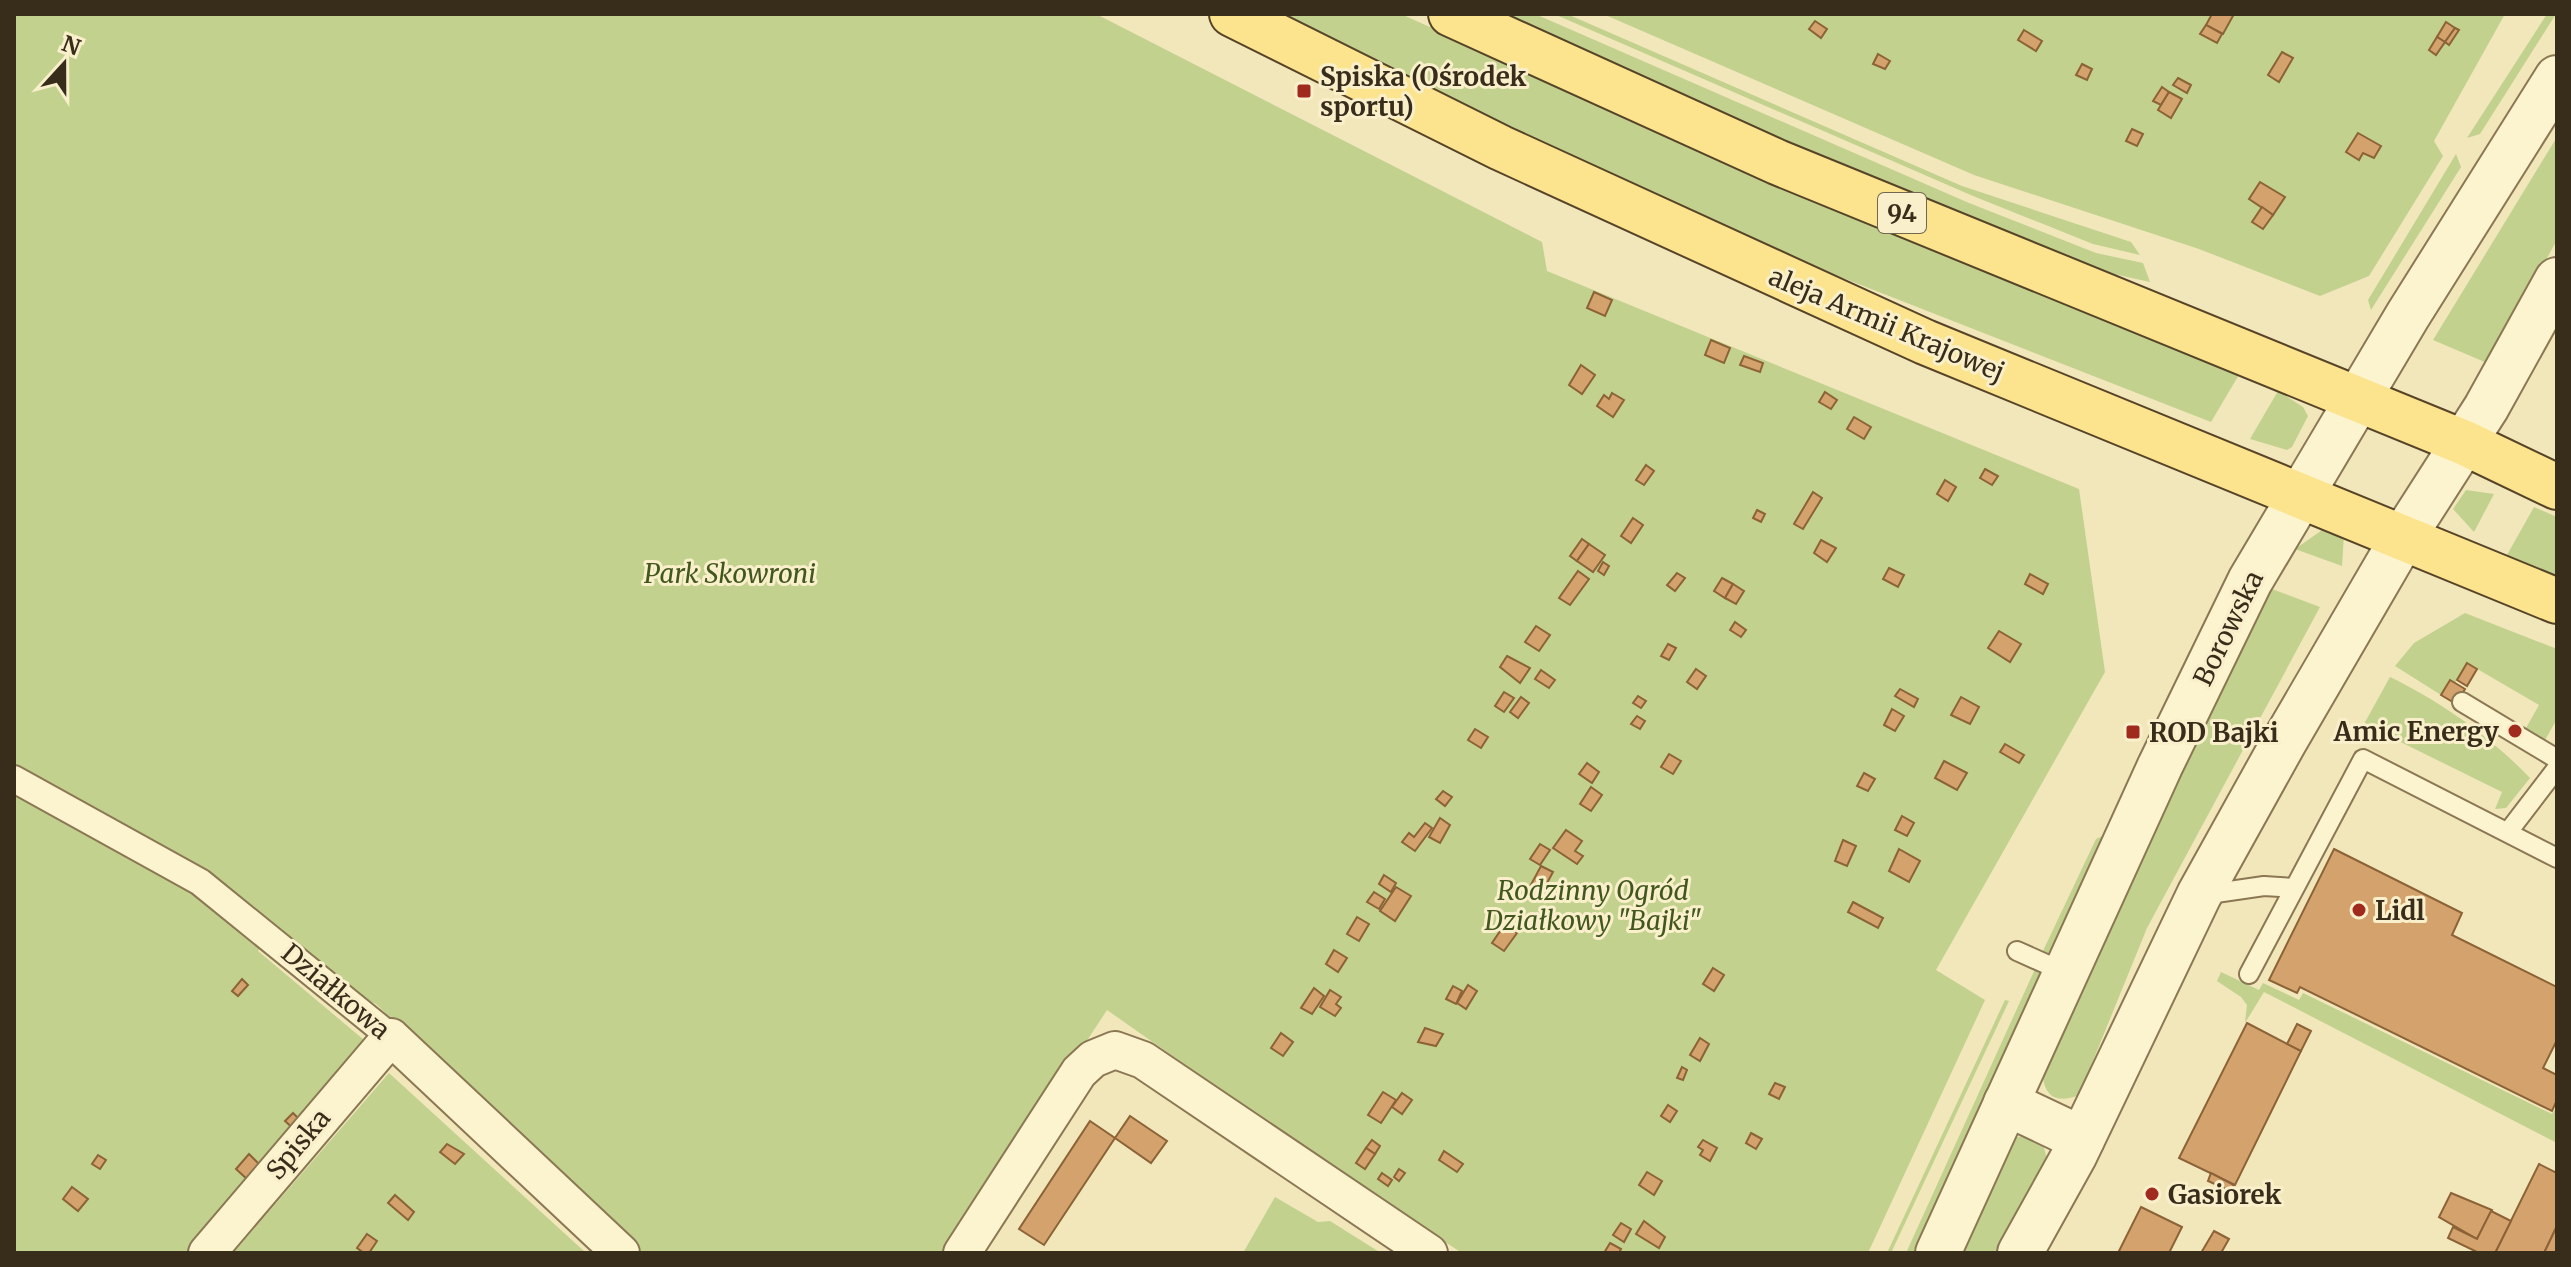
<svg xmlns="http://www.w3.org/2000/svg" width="2571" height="1267" viewBox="0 0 2571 1267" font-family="Merriweather,serif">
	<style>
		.green { fill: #c2d18e }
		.building { fill: #d4a36d; stroke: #8c6237; stroke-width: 2 }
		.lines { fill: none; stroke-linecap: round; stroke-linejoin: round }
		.service-casing { stroke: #8b7753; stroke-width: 22 }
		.pedestrian-casing { stroke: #8b7753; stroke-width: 30 }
		.minor-casing { stroke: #8b7753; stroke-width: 40 }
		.tertiary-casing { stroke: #8b7753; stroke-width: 48 }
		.primary-casing { stroke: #574328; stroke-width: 48 }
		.service { stroke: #fcf3cf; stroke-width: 18 }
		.pedestrian { stroke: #fcf3cf; stroke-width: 26 }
		.minor { stroke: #fcf3cf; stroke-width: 36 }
		.tertiary { stroke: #fcf3cf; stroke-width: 44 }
		.primary { stroke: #fbe48d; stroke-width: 44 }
		.poi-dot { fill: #a02a1d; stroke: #f9f0cb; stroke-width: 3 }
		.labels { text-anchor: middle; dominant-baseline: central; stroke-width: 6; stroke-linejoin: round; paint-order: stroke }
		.shield { fill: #f9f0cb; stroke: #72674f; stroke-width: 2 }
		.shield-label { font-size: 24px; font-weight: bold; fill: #382c1a }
		.poi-label { font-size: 26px; font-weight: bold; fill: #382c1a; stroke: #f9f0cb; text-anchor: start }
		.street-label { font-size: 26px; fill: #382c1a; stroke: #f9f0cb }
		.park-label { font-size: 26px; font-style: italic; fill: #42571e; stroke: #f9f0cb }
	</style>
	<rect width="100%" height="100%" fill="#f2e7bb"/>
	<!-- green -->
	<g class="green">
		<polygon points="14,14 1096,14 1542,242 1547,271 2079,489 2105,672 1936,970 1985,1000 1868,1253 1462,1253 1345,1177 1107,1010 948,1253 638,1253 376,1004 359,996 274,929 258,951 370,1045 193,1253 14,1253"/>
		<polygon points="1269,14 1401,14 1793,191 2240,373 2211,422 1769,249 1606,176"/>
		<polygon points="1493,14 1535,14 1969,203 2096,253 2143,263 2150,282 2086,268 1930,206"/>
		<polygon points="1554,14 1567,14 1962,186 2131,242 2140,255 2093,244 1973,196"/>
		<polygon points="1603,14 2505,14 2434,141 2443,156 2369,276 2320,296 2199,249 1974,175"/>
		<polygon points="2547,14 2556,14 2480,134 2467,138"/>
		<polygon points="2557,137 2557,240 2495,352 2487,363 2433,340"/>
		<polygon points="2456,154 2461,167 2371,310 2368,300"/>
		<polygon points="2278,391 2303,407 2308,416 2292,447 2287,450 2250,439"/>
		<polygon points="2466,490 2494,494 2474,532 2453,509"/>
		<polygon points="2534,507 2557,517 2557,577 2507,555"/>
		<polygon points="2328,526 2344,534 2342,566 2295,549"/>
		<path d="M2264,586L2320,607L2147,928L2079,1095C2060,1103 2045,1099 2043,1077Z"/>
		<polygon points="2465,613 2557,649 2557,719 2545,740 2526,728 2539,705 2467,663 2455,683 2449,680 2441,695 2395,666 2414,643"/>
		<path d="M2390,677C2440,701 2492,738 2530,778L2506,808L2495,809L2502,792L2364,724Z"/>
		<polygon points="2105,835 2050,956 2042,953 2096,839"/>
		<polygon points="2035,969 2044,979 1916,1253 1906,1253"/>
		<polygon points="2221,972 2259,990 2263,983 2299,1000 2303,993 2552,1114 2557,1106 2557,1143 2264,992 2245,1023 2247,1005 2241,997 2217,981"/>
		<polygon points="2005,1000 2009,1001 1891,1253 1887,1253"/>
		<polygon points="389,1073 585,1252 584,1253 233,1253"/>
		<polygon points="2028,1134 2043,1144 2047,1159 1999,1253 1958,1253 2012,1139"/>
		<polygon points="1275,1197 1318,1222 1330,1221 1381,1253 1243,1253"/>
	</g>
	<!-- building -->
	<g class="building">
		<polygon points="2212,14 2234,14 2223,34 2206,25"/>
		<polygon points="1815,21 1827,29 1821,38 1809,29"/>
		<polygon points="2446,22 2455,28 2445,42 2437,37"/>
		<polygon points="2206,25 2222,34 2217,43 2200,34"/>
		<polygon points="2455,28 2459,30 2449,45 2445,42"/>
		<polygon points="2024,30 2042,41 2036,51 2018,40"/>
		<polygon points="2437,37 2445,42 2436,55 2429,50"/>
		<polygon points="2282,52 2293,58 2279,82 2268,75"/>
		<polygon points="1878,54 1890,61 1885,69 1873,64"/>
		<polygon points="2082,64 2092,69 2087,80 2076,75"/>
		<polygon points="2178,78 2191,85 2187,93 2173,85"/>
		<polygon points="2162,87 2169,92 2161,105 2153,101"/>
		<polygon points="2169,92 2182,99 2171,118 2158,110"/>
		<polygon points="2132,129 2143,134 2137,146 2126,141"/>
		<polygon points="2358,133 2381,146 2374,158 2363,153 2359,160 2346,152"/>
		<polygon points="2260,182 2285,197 2273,215 2249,199"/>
		<polygon points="2262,207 2273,215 2263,229 2252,222"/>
		<polygon points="1594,292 1612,300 1605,316 1587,308"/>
		<polygon points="1711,340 1730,348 1724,363 1705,355"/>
		<polygon points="1744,356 1763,363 1760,372 1740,365"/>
		<polygon points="1581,365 1595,375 1582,394 1569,385"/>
		<polygon points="1825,392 1837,400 1831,409 1819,402"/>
		<polygon points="1612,393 1624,400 1613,417 1597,406 1604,395 1609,399"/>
		<polygon points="1854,417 1871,427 1864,439 1847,429"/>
		<polygon points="1646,465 1654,471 1644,485 1636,480"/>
		<polygon points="1985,469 1998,476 1992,485 1980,478"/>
		<polygon points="1945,480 1956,487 1948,501 1937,494"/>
		<polygon points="1813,492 1822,498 1803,529 1794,524"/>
		<polygon points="1757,510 1765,514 1761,522 1753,518"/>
		<polygon points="1633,518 1643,525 1631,543 1621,536"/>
		<polygon points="1582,539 1589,544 1577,561 1570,556"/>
		<polygon points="1821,540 1836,548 1827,562 1814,553"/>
		<polygon points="1589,544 1605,555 1593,572 1577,561"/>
		<polygon points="1603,562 1609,566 1604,575 1598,571"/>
		<polygon points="1889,568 1904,575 1898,587 1883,579"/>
		<polygon points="1578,571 1589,579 1570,605 1559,598"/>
		<polygon points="1677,573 1685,578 1675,591 1667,585"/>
		<polygon points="2030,574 2048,584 2043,594 2025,584"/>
		<polygon points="1722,578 1733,584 1725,598 1714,591"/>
		<polygon points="1733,584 1744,591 1736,604 1725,598"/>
		<polygon points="1735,622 1746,630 1741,637 1730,630"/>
		<polygon points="1536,626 1550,635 1539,651 1525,642"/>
		<polygon points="1999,631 2021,644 2010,662 1988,648"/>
		<polygon points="1668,644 1676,648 1669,660 1661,656"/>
		<polygon points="1507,656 1530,668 1520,683 1500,667"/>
		<polygon points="2467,663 2477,669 2467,686 2457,680"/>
		<polygon points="1696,669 1706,676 1697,689 1687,682"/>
		<polygon points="1541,670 1555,680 1549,688 1535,679"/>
		<polygon points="2450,680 2465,689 2456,704 2441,695"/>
		<polygon points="1900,689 1918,699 1914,707 1895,696"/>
		<polygon points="1504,692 1514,698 1504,712 1495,706"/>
		<polygon points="1638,696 1646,701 1641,708 1633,703"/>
		<polygon points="1521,697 1529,703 1518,718 1510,712"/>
		<polygon points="1961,697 1979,707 1970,724 1951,715"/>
		<polygon points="1892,709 1904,716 1895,731 1884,725"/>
		<polygon points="1637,716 1645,721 1640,729 1631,724"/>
		<polygon points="1475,729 1488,737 1481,748 1468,740"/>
		<polygon points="2005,744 2024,755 2019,763 2000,752"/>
		<polygon points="1669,754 1681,761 1673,774 1661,767"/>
		<polygon points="1944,761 1967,773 1957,790 1935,778"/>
		<polygon points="1587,763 1599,772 1592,783 1579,774"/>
		<polygon points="1864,773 1875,779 1868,791 1857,786"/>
		<polygon points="1591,787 1602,795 1591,811 1580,804"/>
		<polygon points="1443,791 1452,797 1445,806 1436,799"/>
		<polygon points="1902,816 1914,823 1907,836 1895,830"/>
		<polygon points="1440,818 1450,825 1440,843 1429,837"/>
		<polygon points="1425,823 1432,828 1415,851 1402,842 1409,833 1414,837"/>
		<polygon points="1566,830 1582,841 1575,851 1583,856 1577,864 1553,848"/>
		<polygon points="1843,840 1856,846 1847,866 1835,861"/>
		<polygon points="1540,844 1550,850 1540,865 1530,859"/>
		<polygon points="1899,849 1920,861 1909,882 1889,871"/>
		<polygon points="2334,849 2462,913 2452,935 2557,987 2557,1040 2543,1068 2557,1075 2557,1100 2552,1111 2300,987 2297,993 2269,980"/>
		<polygon points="1541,866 1553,872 1539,898 1527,892"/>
		<polygon points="1384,875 1396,883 1391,892 1379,884"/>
		<polygon points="1396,887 1411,896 1395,921 1380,911"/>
		<polygon points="1374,892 1385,899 1379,909 1367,902"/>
		<polygon points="1853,902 1883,918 1878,928 1848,912"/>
		<polygon points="1357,917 1369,924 1359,941 1347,934"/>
		<polygon points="1505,924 1517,933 1504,951 1492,943"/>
		<polygon points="1334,950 1347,958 1338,972 1326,964"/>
		<polygon points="1713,968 1724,975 1714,991 1703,984"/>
		<polygon points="242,979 248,985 238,996 232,991"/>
		<polygon points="1468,985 1477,991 1466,1009 1457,1003"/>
		<polygon points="1453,986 1462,991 1456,1004 1446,999"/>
		<polygon points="1314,988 1324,996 1312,1014 1301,1008"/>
		<polygon points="1330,990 1341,997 1336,1004 1341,1008 1335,1016 1320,1007"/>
		<polygon points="2247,1023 2301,1051 2235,1185 2179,1158"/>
		<polygon points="2297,1024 2311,1031 2301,1051 2287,1044"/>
		<polygon points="1425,1028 1443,1034 1436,1046 1418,1042"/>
		<polygon points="1281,1033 1293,1042 1283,1056 1271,1048"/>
		<polygon points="1700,1038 1709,1044 1700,1061 1690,1055"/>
		<polygon points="1682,1067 1687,1070 1683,1080 1677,1078"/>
		<polygon points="1775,1083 1785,1087 1779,1099 1769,1094"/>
		<polygon points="1383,1092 1396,1100 1381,1123 1368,1115"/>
		<polygon points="1402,1093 1412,1100 1402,1114 1392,1107"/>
		<polygon points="1668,1105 1677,1111 1670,1122 1661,1116"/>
		<polygon points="293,1113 302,1122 295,1130 285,1121"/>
		<polygon points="1130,1116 1167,1141 1151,1163 1115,1138"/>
		<polygon points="1090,1121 1115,1138 1044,1245 1019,1229"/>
		<polygon points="1751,1133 1762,1139 1756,1149 1746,1143"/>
		<polygon points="1372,1140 1380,1146 1375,1154 1366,1148"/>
		<polygon points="1703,1140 1717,1148 1710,1161 1700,1155 1703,1150 1698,1147"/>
		<polygon points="447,1144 464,1154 455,1164 440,1152"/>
		<polygon points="1366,1148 1375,1154 1365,1169 1356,1163"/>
		<polygon points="1444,1151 1463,1164 1457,1172 1439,1160"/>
		<polygon points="249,1154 262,1167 249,1181 236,1169"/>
		<polygon points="98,1155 106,1160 100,1169 92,1164"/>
		<polygon points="2539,1164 2557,1173 2557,1226 2544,1253 2495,1253"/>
		<polygon points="1399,1169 1405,1173 1399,1181 1394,1177"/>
		<polygon points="1647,1172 1662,1181 1654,1195 1639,1185"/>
		<polygon points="1382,1173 1392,1180 1388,1186 1378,1179"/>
		<polygon points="2211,1173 2234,1185 2230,1191 2208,1181"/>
		<polygon points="72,1187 88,1199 78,1211 63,1199"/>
		<polygon points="2451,1193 2492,1210 2477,1239 2439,1217"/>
		<polygon points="395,1195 414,1212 408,1220 388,1203"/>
		<polygon points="2141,1207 2182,1227 2169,1253 2118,1253"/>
		<polygon points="2491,1211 2511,1221 2495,1253 2479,1253 2448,1238 2453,1227 2477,1239"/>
		<polygon points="1644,1221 1665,1237 1659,1248 1636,1234"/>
		<polygon points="1621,1223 1631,1229 1624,1242 1613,1235"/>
		<polygon points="2557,1226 2557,1253 2544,1253"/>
		<polygon points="2214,1231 2229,1239 2221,1253 2201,1253"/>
		<polygon points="367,1234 377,1241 369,1253 364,1253 357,1248"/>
		<polygon points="1610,1243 1621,1249 1619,1253 1604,1253"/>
	</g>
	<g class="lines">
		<defs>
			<g id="service">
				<polyline points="2462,702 2557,759"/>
				<polyline points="2508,832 2557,768"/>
				<polyline points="2202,895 2264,886 2294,888"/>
				<polyline points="2017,951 2066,973"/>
				<polyline points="2249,974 2363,759 2557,858"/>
			</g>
			<polyline id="pedestrian" points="14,779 200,882 391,1037"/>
			<g id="minor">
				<polyline points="207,1253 391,1037 621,1253"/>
				<polyline points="962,1253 1079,1072 1093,1059 1115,1050 1143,1060 1429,1253"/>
			</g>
			<g id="tertiary">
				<polyline points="2006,1103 2082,1139"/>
				<polyline points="1938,1253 2160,766 2250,581 2408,315 2557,78"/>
				<polyline points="2020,1253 2075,1154 2199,895 2284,742 2404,536 2486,408 2557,280"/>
			</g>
			<g id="primary">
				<polyline points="1232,14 1501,148 1925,342 2557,601"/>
				<polyline points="1451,14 1777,162 2465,443 2557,487"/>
			</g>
		</defs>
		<!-- service casing -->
		<use href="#service" class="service-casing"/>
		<!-- pedestrian casing -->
		<use href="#pedestrian" class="pedestrian-casing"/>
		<!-- minor casing -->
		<use href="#minor" class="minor-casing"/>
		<!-- tertiary casing -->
		<use href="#tertiary" class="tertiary-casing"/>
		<!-- primary casing -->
		<use href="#primary" class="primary-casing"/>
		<!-- service -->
		<use href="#service" class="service"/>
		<!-- pedestrian -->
		<use href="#pedestrian" class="pedestrian"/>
		<!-- minor -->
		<use href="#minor" class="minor"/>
		<!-- tertiary -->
		<use href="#tertiary" class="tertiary"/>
		<!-- primary -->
		<use href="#primary" class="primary"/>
	</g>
	<!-- markers -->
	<g class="poi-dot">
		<rect x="1296" y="83" width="16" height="16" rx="4"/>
		<circle cx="2515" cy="731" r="8"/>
		<rect x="2125" y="724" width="16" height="16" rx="4"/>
		<circle cx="2359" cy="910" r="8"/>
		<circle cx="2152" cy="1194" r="8"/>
	</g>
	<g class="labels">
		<!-- shield labels -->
		<rect class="shield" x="1878" y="193" width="48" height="40" rx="6"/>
		<g class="shield-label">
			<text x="1902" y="213">94</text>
		</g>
		<!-- poi labels -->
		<g class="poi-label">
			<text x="1320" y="76">Spiska (Ośrodek<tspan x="1320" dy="30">sportu)</tspan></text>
			<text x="2499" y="731" text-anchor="end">Amic Energy</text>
			<text x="2149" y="732">ROD Bajki</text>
			<text x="2375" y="910">Lidl</text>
			<text x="2168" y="1194">Gasiorek</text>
		</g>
		<!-- street labels -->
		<g class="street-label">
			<text transform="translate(1887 324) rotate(23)">aleja Armii Krajowej</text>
			<text transform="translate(2228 628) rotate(-64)">Borowska</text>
			<text transform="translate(336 991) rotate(40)">Działkowa</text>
			<text transform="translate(298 1144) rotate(-50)">Spiska</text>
		</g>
		<!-- park labels -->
		<g class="park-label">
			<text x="730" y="573">Park Skowroni</text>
			<text x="1593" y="890">Rodzinny Ogród<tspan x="1593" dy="30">Działkowy "Bajki"</tspan></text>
		</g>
	</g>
	<!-- border -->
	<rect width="2571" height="1267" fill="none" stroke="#382c1a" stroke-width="32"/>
	<!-- north arrow -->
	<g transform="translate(64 64) rotate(21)" stroke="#f9f0cb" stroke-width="6" paint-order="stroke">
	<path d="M0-6L14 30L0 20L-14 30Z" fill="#382c1a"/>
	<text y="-12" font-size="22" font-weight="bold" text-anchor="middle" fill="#382c1a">N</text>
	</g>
</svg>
